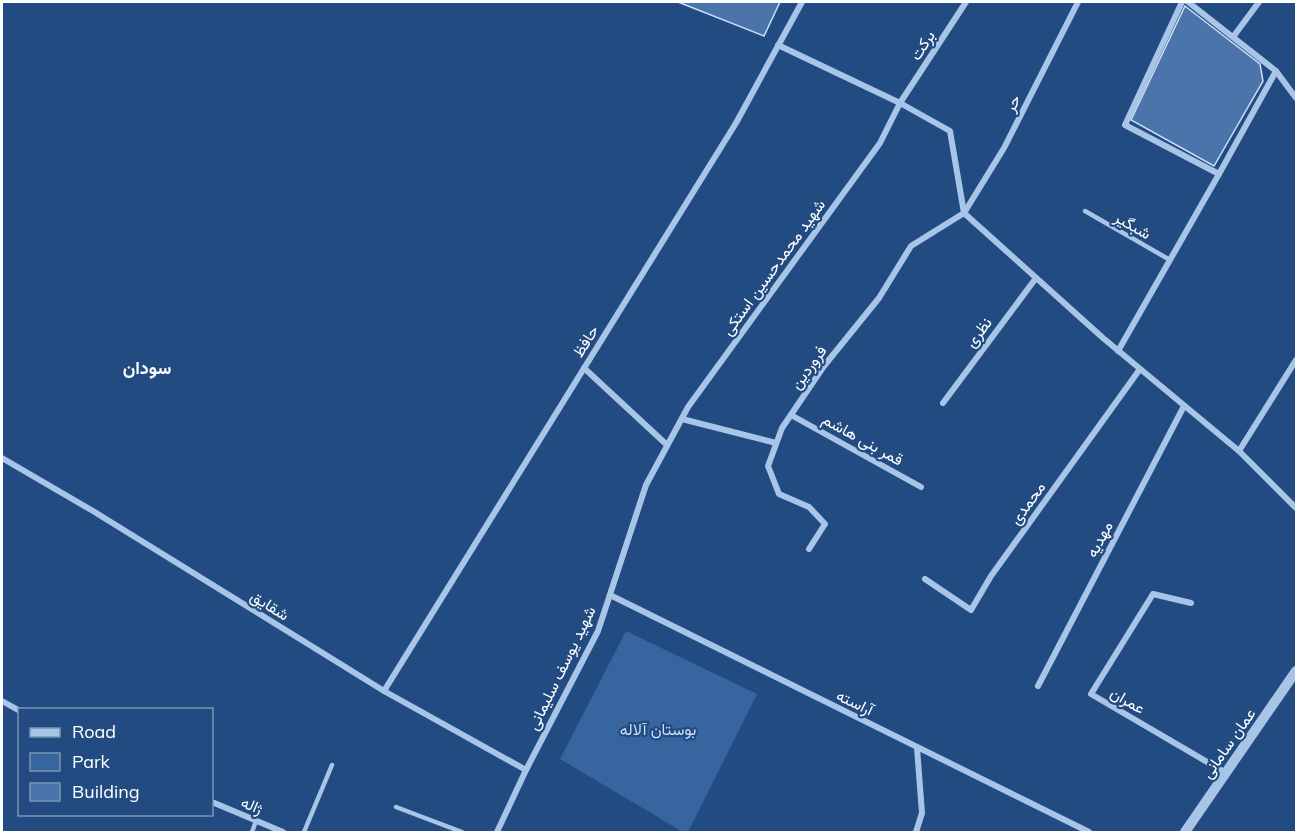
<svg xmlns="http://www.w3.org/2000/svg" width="1298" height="834" viewBox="0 0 1298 834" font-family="Mulish,Vazirmatn,sans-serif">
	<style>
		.green { fill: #36659f }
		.building { fill: #4b75aa; stroke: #ccdff6; stroke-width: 1.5 }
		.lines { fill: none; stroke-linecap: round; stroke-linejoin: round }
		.service { stroke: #a8c5e8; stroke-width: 4.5 }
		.minor { stroke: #a8c5e8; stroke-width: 6 }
		.tertiary { stroke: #a8c5e8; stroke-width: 10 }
		.labels { text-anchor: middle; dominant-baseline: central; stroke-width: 4.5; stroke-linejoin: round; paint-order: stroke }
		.street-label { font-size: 16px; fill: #fff; stroke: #224c81 }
		.park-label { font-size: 16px; fill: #ccdff6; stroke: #224c81 }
		.neighbourhood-label { font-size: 18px; font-weight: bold; fill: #fff; stroke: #224c81 }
	</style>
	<rect width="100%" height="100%" fill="#224c81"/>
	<!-- green -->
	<polygon class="green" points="626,631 757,694 688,832 683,832 560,759"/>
	<!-- building -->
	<g class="building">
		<polygon points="678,2 780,2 764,36"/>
		<polygon points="1185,6 1260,64 1263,81 1214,166 1131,120"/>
	</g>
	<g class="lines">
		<!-- service -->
		<g class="service">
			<polyline points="1085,211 1170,260"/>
			<polyline points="396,807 462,832"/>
			<polyline points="252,832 256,821"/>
			<polyline points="304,832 332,765"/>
		</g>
		<!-- minor -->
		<g class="minor">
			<polyline points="1182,2 1125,125 1219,174"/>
			<polyline points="1188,2 1276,71 1296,98"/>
			<polyline points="1233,37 1259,2"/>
			<polyline points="778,45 900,103 950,131 964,213 1103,338 1239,451 1296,508"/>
			<polyline points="1118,351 1219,174 1276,71"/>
			<polyline points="584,368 667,445"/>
			<polyline points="943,403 1036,278"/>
			<polyline points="791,415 921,487"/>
			<polyline points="682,419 776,443"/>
			<polyline points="1239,451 1296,360"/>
			<polyline points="2,458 93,511 384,691 526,770"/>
			<polyline points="809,549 825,524 809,507 779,494 768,466 782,428 824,366 879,298 911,246 964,213 1004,148 1078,2"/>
			<polyline points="925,579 971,610 991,576 1140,369"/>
			<polyline points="610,595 1089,832"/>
			<polyline points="1191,603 1153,594 1091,694 1226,773"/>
			<polyline points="1038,686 1184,406"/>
			<polyline points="384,691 736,123 802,2"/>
			<polyline points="2,701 20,711"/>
			<polyline points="212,802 283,832"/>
			<polyline points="497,832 526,770 598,631 646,485 688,407 880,143 900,103 966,2"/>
			<polyline points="916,832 922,813 917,748"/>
		</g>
		<!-- tertiary -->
		<polyline class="tertiary" points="1185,832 1296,671"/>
	</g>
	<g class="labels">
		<!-- street labels -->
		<g class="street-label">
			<text transform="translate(922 45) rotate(-57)">برکت</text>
			<text transform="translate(1012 103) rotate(-63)">حر</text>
			<text transform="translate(1133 225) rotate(30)">شبگیر</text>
			<text transform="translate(773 267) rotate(-54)">شهید محمدحسین استکی</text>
			<text transform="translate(978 332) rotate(-53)">نظری</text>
			<text transform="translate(585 341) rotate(-58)">حافظ</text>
			<text transform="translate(808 367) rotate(-54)">فروردین</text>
			<text transform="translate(863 439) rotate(29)">قمر بنی هاشم</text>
			<text transform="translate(1027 503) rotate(-54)">محمدی</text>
			<text transform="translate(1099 539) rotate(-62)">مهدیه</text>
			<text transform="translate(270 605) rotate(32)">شقایق</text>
			<text transform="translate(561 668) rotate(-64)">شهید یوسف سلیمانی</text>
			<text transform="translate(1128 700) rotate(30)">عمران</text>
			<text transform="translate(855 702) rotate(26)">آراسته</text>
			<text transform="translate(1228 743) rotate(-55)">عمان سامانی</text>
			<text transform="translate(252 805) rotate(23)">ژاله</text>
		</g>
		<!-- park labels -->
		<g class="park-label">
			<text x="658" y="729">بوستان آلاله</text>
		</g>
		<!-- neighbourhood labels -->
		<g class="neighbourhood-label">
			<text x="147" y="367">سودان</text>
		</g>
	</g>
	<!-- border -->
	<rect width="1298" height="834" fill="none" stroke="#ffffff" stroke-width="6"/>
	<!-- legend -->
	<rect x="18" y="708" width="195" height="108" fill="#224c81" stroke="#7a94b3" stroke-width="1.5"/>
	<rect x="30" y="728" width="30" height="9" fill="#a8c5e8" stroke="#7a94b3" stroke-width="1.5"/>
	<text x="72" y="738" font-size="18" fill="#ffffff">Road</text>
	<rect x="30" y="753" width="30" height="18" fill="#36659f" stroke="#7a94b3" stroke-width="1.5"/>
	<text x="72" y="768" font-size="18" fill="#ffffff">Park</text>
	<rect x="30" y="783" width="30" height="18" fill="#4b75aa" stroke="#7a94b3" stroke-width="1.5"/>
	<text x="72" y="798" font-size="18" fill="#ffffff">Building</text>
</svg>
